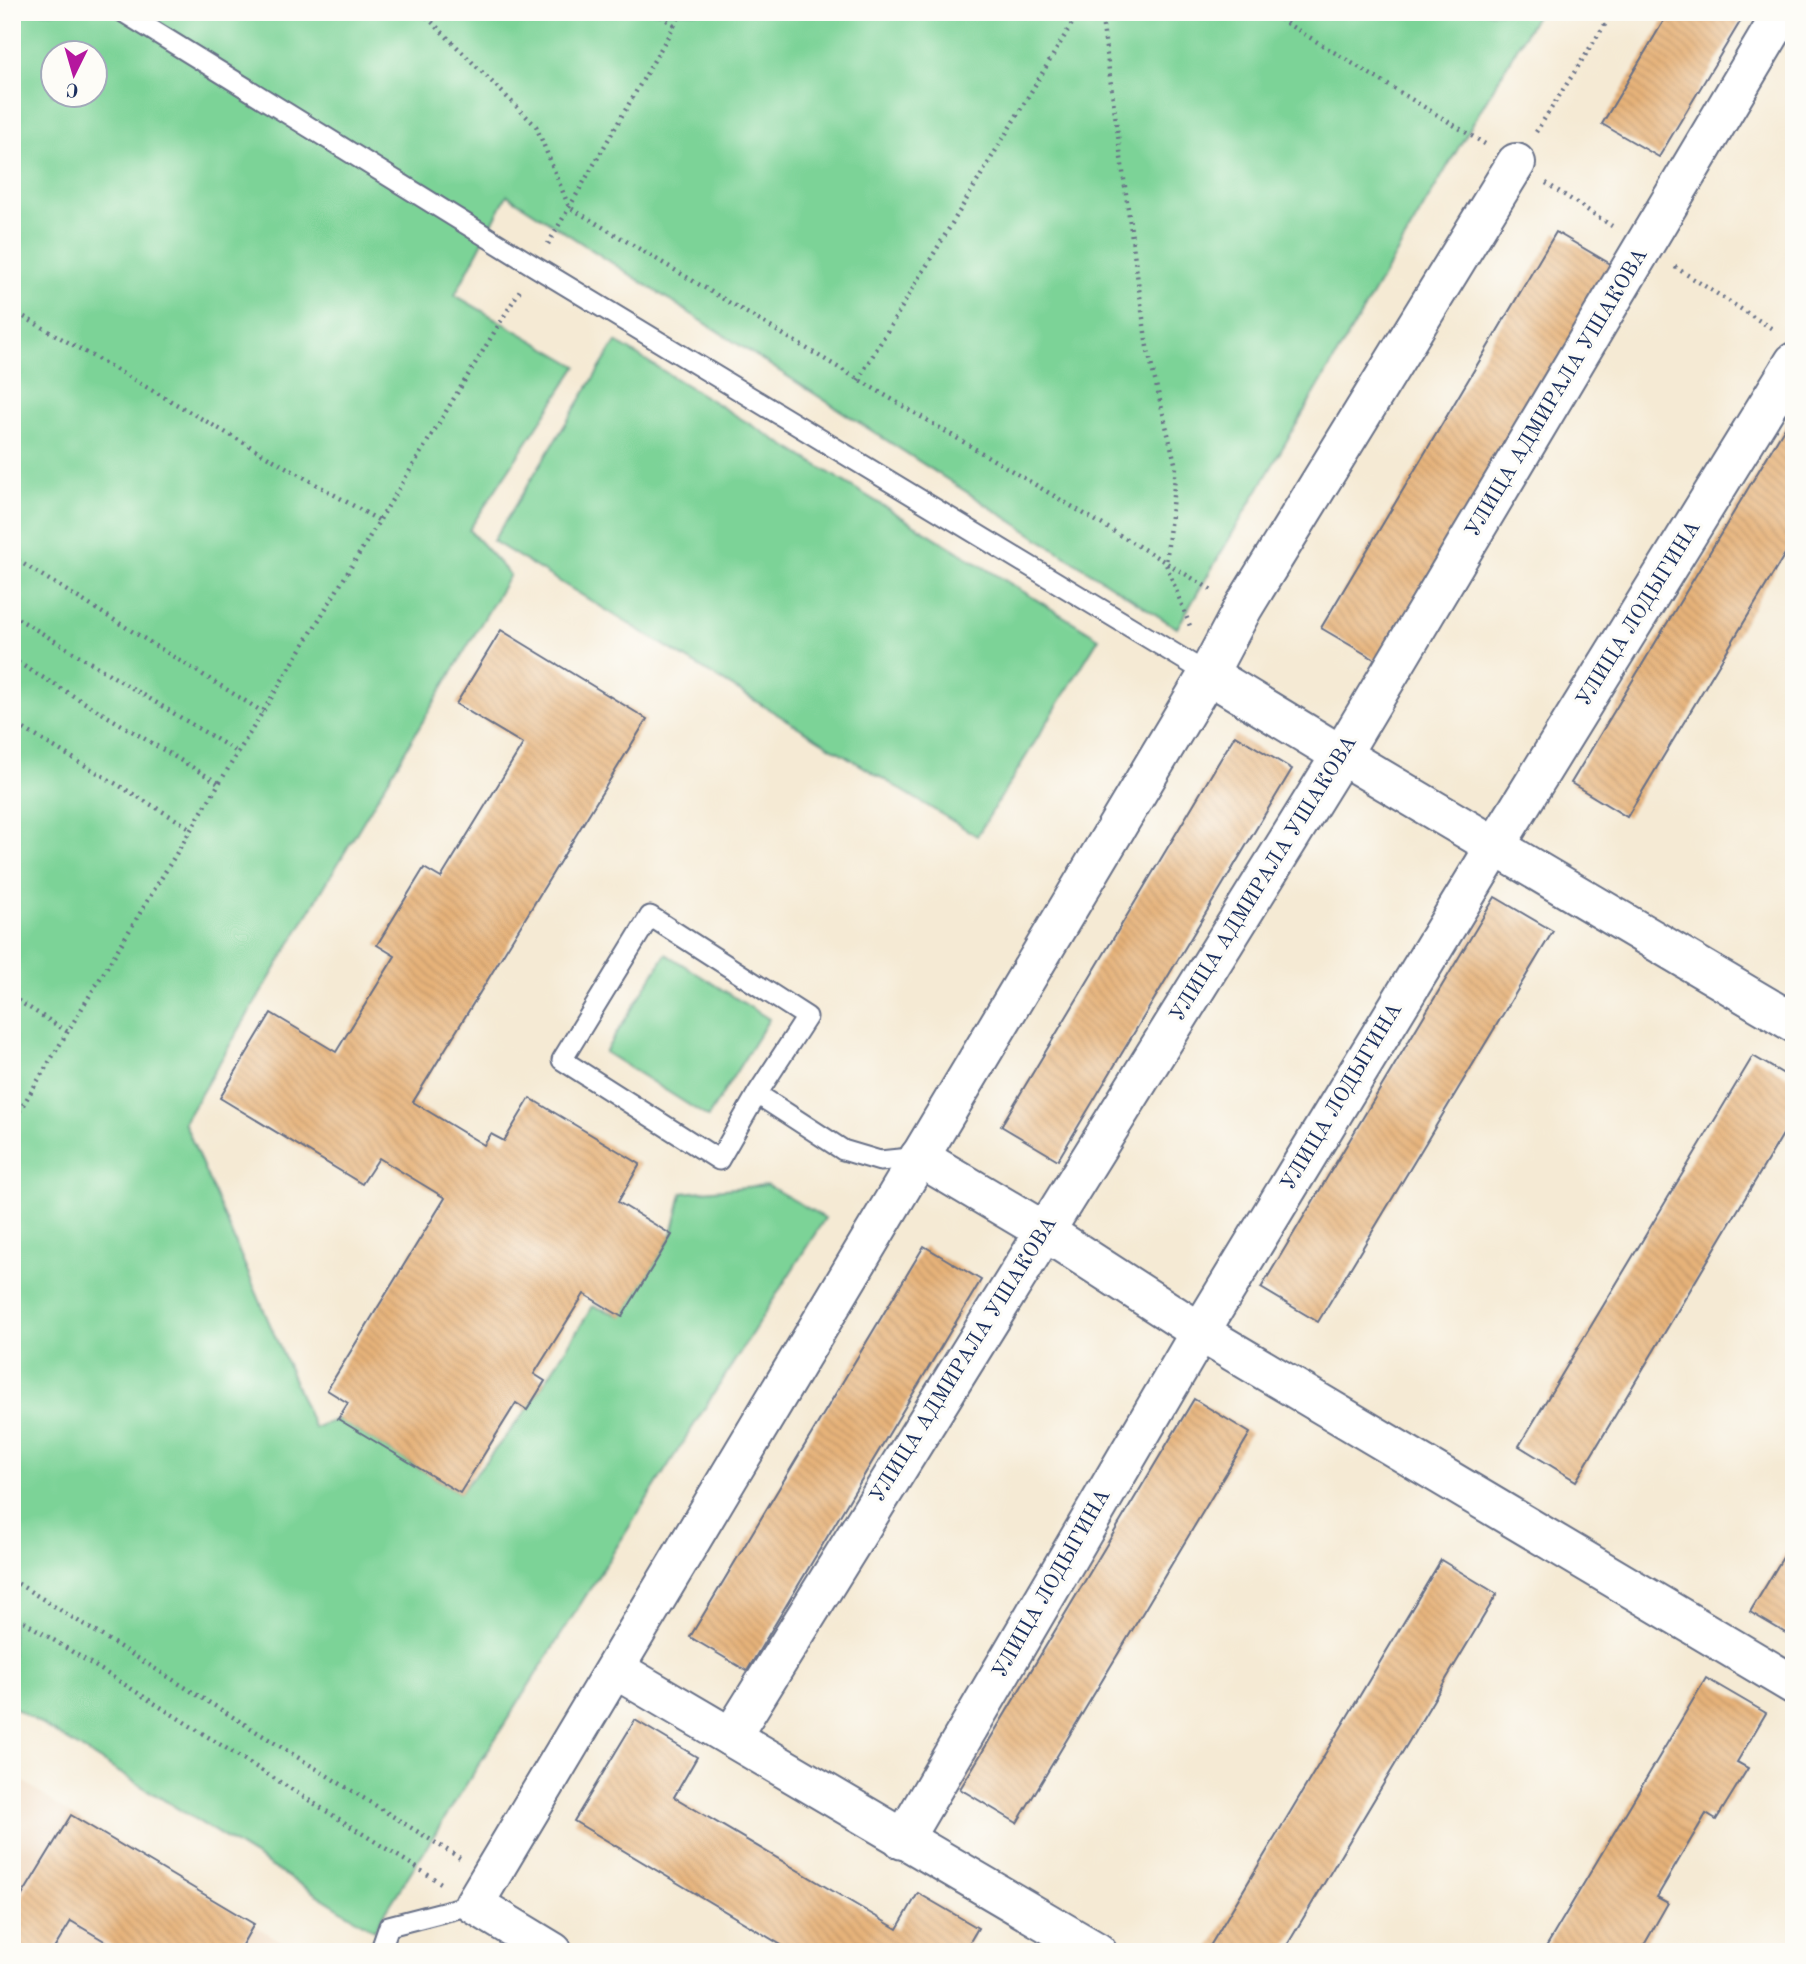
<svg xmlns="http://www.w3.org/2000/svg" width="1806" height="1964" viewBox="0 0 1806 1964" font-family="'Old Standard TT',serif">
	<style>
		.built { fill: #efd6bb }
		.green { fill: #7cd397; stroke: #4c817a; stroke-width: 2; fill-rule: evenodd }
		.building { fill: url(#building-back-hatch) }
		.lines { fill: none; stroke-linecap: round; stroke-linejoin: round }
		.service-casing { stroke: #677087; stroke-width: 23 }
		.minor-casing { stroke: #677087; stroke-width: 42 }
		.path { stroke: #677087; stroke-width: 4.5; stroke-dasharray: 2 5; stroke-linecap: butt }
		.service { stroke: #fff; stroke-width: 19 }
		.minor { stroke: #fff; stroke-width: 38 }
		.labels { text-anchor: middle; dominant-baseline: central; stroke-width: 6; stroke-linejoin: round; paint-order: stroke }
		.street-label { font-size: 21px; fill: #1b2f5e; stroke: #fdfcf7 }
	</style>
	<defs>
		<pattern id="building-back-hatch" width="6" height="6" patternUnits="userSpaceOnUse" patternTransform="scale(1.75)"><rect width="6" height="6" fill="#e6b279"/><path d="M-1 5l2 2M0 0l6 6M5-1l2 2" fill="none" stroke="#c5996b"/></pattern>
	</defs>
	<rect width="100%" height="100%" fill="#fdfcf7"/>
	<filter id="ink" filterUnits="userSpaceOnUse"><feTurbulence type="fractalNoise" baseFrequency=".0143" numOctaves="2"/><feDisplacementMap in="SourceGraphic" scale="14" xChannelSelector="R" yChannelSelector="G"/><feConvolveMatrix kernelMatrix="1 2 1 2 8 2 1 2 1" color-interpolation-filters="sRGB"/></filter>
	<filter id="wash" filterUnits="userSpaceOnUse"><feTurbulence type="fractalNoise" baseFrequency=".00686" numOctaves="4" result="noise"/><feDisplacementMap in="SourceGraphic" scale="28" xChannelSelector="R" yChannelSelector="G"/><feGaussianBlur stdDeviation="1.57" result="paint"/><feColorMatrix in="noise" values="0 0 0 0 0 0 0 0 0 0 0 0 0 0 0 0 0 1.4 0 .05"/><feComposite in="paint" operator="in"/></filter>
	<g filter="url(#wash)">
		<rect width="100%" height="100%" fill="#f5ead4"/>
		<!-- built -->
		<polygon class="built" points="12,1773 71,1815 299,1952 12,1952"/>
		<!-- green -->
		<g class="green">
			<path d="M12,12H1538L1177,628L507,195L455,295L577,366L469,530L510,575L184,1122L314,1428L338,1419L460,1493L527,1410L593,1306L622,1316L672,1235L682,1193L767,1185L825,1218L374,1930L12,1706ZM52,52H94V94H52Z"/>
			<polygon points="616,342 1099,638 977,836 493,541"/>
			<polygon points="666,954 769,1019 708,1117 605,1052"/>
		</g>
		<g id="blocks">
			<!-- building -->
			<g class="building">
				<polygon points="1669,12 1746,12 1659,157 1602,124"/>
				<polygon points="1556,232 1614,266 1379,662 1321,628"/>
				<polygon points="1794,412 1794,539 1627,817 1571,783"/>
				<polygon points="501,630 647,719 413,1102 484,1145 491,1134 504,1141 530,1098 640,1164 618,1202 672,1235 622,1317 584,1294 534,1374 545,1381 527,1410 516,1403 460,1493 338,1419 348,1403 327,1390 445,1198 379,1158 362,1184 220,1098 271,1013 336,1052 395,956 377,945 424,868 441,878 523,744 456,704"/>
				<polygon points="1235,735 1292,769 1058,1160 1001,1126"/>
				<polygon points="1495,897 1553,931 1318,1322 1261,1288"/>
				<polygon points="1753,1056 1794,1080 1794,1116 1576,1481 1519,1446"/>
				<polygon points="924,1246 981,1280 747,1671 690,1637"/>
				<polygon points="1194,1399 1250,1433 1017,1823 960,1789"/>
				<polygon points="1794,1539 1794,1638 1750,1612"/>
				<polygon points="1441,1560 1497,1594 1283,1952 1207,1951"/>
				<polygon points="1706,1678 1766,1713 1737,1762 1748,1768 1716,1820 1706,1814 1657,1897 1668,1903 1640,1952 1634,1952 1626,1947 1623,1952 1543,1952"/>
				<polygon points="635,1720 697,1757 674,1797 897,1929 918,1893 978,1928 964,1952 793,1952 574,1821"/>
				<polygon points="71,1815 254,1924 238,1952 123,1952 71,1921 52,1952 12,1952 12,1912"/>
			</g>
		</g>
	</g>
	<g filter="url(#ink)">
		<use href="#blocks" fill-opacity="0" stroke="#677087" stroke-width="2"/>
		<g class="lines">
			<defs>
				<g id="service">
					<polyline points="123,12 534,266 1208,674"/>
					<polyline points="757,1094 807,1017 650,916 562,1060 719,1160 757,1094 843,1150 880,1161 919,1157"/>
					<polyline points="380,1952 389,1926 474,1904"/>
				</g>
				<g id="minor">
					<polyline points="1208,674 1341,755 1794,1023"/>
					<polyline points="919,1157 1044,1231 1200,1332 1794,1685"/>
					<polyline points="615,1669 1097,1952"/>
					<polyline points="731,1737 1341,755 1783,12"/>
					<polyline points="903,1840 1200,1332 1496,845 1794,362"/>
					<polyline points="553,1952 474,1904 1208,674 1243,608 1516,163"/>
				</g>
			</defs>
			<!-- service casing -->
			<use href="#service" class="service-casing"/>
			<!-- minor casing -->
			<use href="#minor" class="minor-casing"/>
			<!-- path -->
			<g class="path">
				<polyline points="422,12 536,126 569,207 1212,590"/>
				<polyline points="655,12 674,25"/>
				<polyline points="1101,12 1147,347 1176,467 1166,564 1190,626"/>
				<polyline points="1268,12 1485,144"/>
				<polyline points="1536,132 1613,12"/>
				<polyline points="1546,183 1612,226"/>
				<polyline points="548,244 682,12"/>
				<polyline points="1675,267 1774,330"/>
				<polyline points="12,310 380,521"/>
				<polyline points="858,380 1079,12"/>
				<polyline points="12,557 263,712"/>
				<polyline points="12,615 239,753"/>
				<polyline points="12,659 220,784"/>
				<polyline points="12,722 192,829"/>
				<polyline points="12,997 68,1032"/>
				<polyline points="12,1123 520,290"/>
				<polyline points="12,1580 460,1858"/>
				<polyline points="12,1614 441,1883"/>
			</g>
			<!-- service -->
			<use href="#service" class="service"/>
			<!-- minor -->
			<use href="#minor" class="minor"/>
		</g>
	</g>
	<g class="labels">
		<!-- street labels -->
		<g class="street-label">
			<text transform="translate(1557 393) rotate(-59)">УЛИЦА АДМИРАЛА УШАКОВА</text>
			<text transform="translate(1639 614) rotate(-58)">УЛИЦА ЛОДЫГИНА</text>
			<text transform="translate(1264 879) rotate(-58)">УЛИЦА АДМИРАЛА УШАКОВА</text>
			<text transform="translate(1342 1097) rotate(-59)">УЛИЦА ЛОДЫГИНА</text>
			<text transform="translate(964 1360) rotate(-58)">УЛИЦА АДМИРАЛА УШАКОВА</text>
			<text transform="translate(1052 1584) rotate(-60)">УЛИЦА ЛОДЫГИНА</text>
		</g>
	</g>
	<!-- margin -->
	<rect width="1806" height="1964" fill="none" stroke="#fdfcf7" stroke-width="42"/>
	<!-- north arrow -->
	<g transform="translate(74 74) rotate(185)"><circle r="33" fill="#fdfcf7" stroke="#a3aaba" stroke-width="2"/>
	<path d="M0-5L12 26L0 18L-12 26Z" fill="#b5179e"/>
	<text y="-10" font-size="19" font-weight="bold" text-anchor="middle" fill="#1b2f5e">С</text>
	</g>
</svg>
